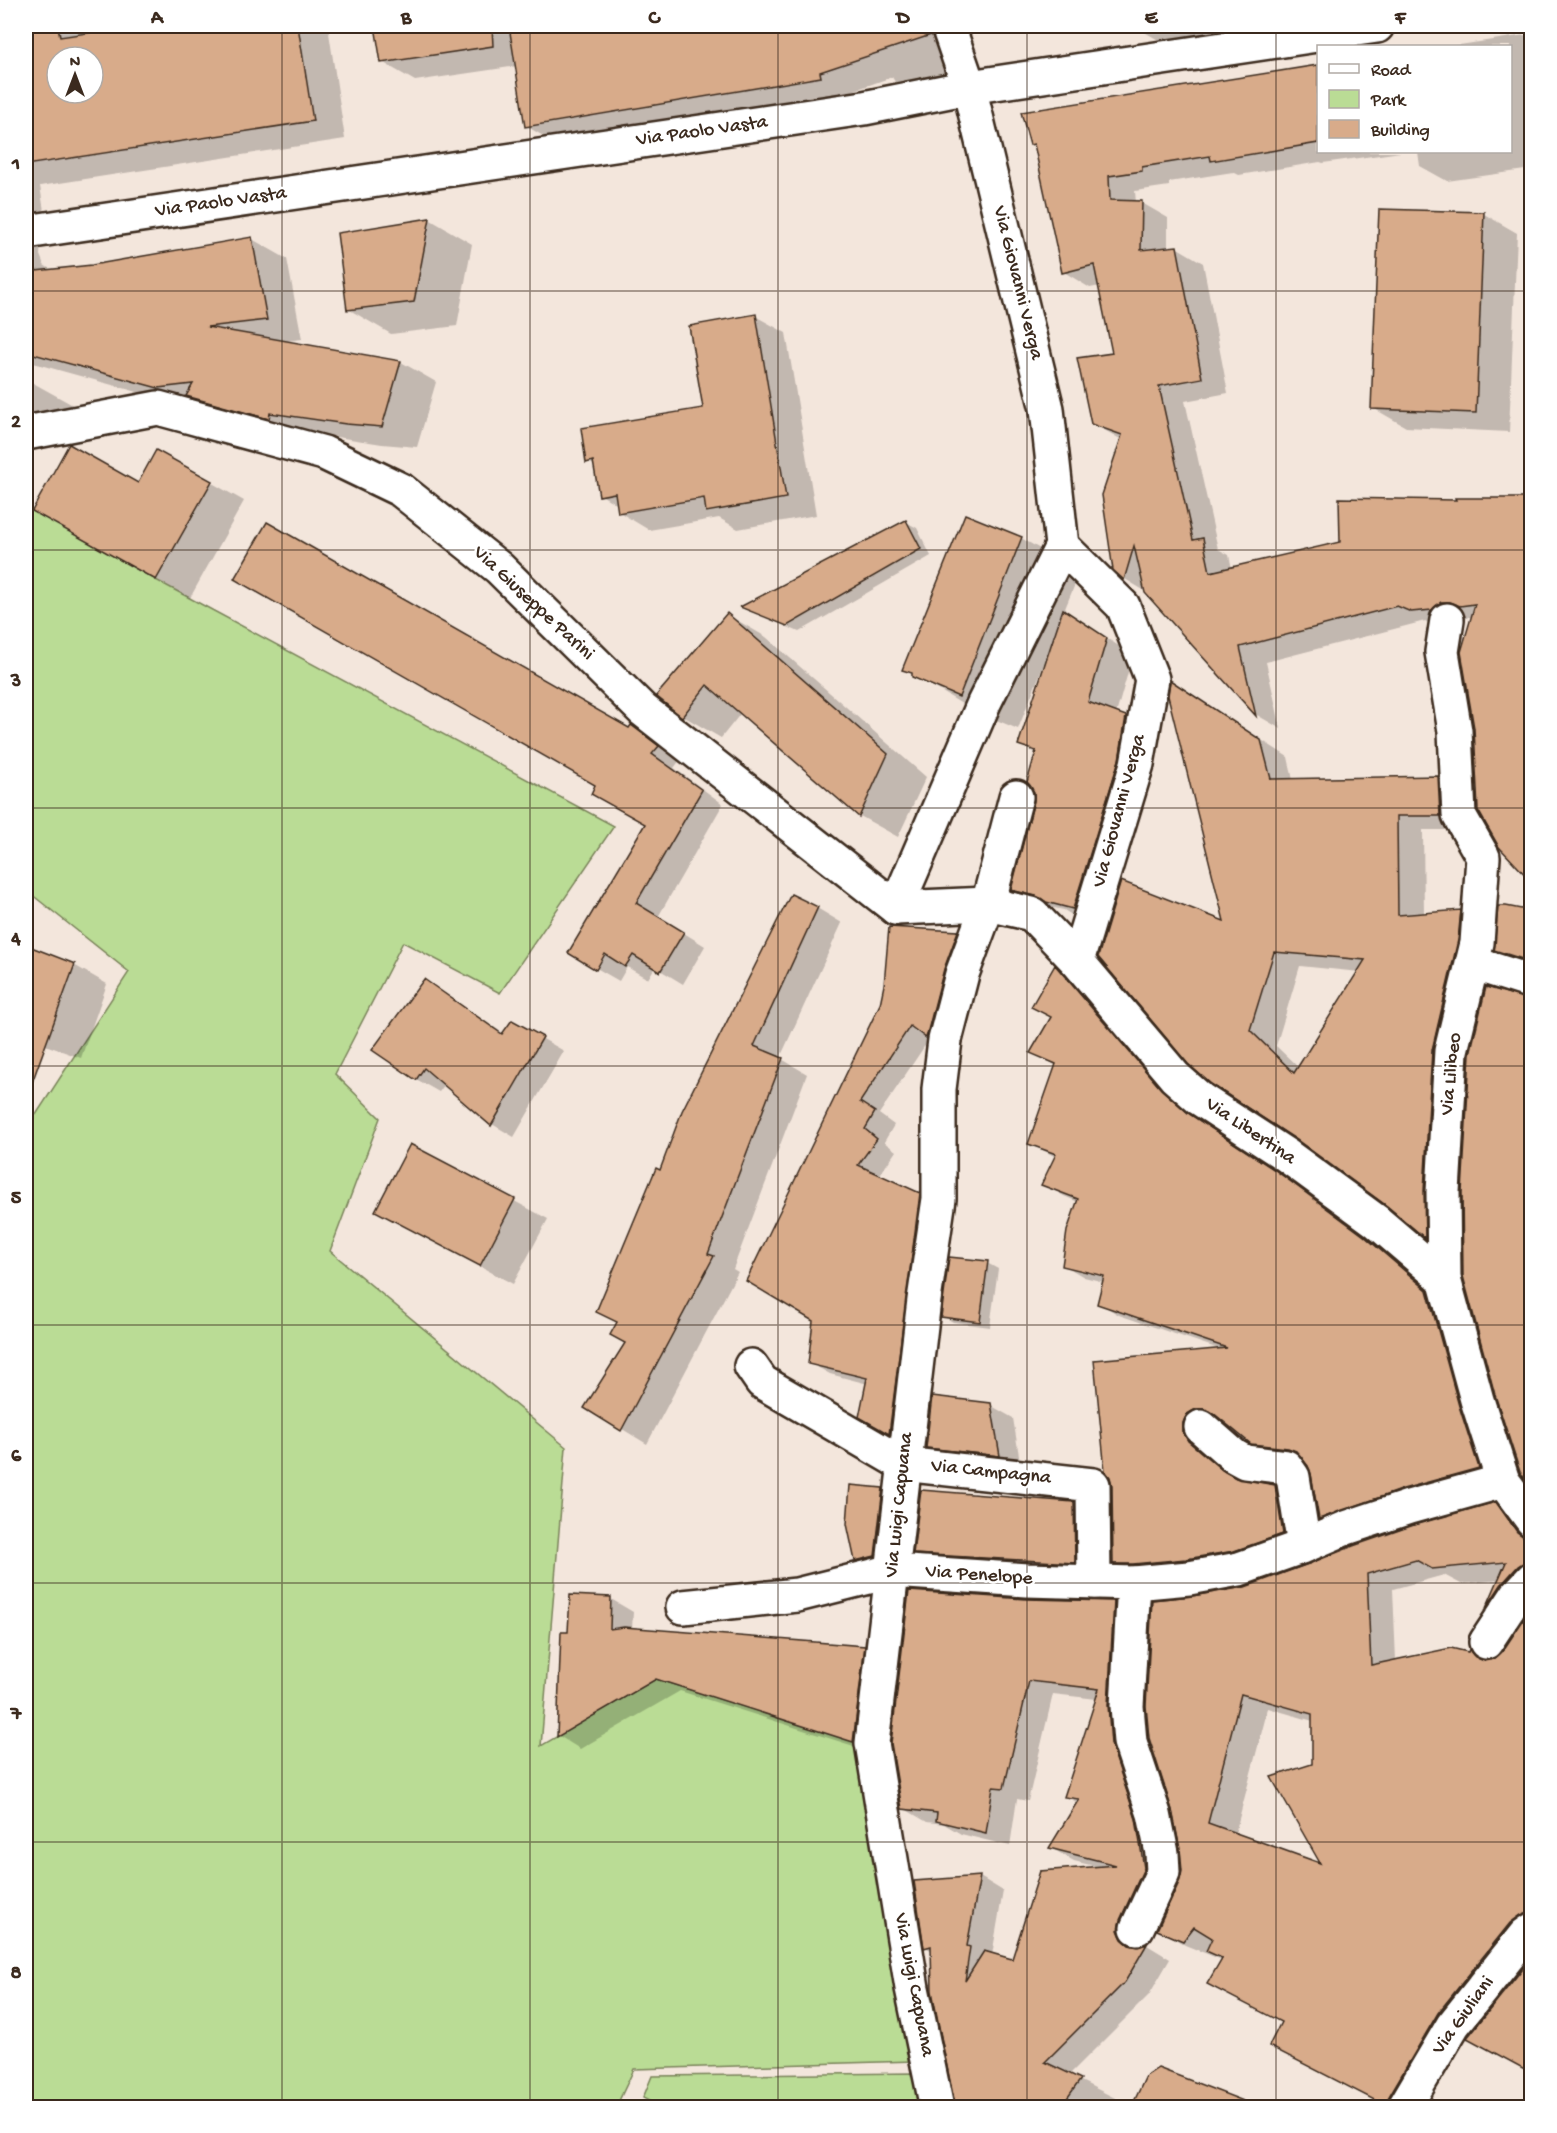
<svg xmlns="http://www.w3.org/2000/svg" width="1557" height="2133" viewBox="0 0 1557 2133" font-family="'Gochi Hand',sans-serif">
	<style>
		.green { fill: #badc95; stroke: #7a835a; stroke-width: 1.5 }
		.shadow { fill: #0003; fill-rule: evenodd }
		.building { fill: #d8ab8a; stroke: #3b2a1e; stroke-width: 1.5; fill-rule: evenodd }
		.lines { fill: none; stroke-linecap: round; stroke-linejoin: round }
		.minor-casing { stroke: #3b2a1e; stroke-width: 38 }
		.minor { stroke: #fff; stroke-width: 33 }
		.grid { fill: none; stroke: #3b2a1e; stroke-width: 1.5; stroke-opacity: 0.55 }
		.labels { text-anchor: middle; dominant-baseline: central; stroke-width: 5; stroke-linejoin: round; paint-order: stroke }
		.street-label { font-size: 20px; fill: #3b2a1e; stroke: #fff }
		.neatline { fill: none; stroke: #3b2a1e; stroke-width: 2 }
		.grid-label { font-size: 20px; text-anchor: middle; font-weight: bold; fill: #3b2a1e }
	</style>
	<rect width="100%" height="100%" fill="#f3e6dc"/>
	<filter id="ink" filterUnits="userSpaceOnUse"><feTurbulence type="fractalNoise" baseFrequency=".0167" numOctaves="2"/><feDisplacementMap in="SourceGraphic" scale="12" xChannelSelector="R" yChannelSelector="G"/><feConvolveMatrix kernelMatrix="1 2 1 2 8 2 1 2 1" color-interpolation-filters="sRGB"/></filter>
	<g filter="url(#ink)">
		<!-- green -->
		<g class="green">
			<polygon points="26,507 156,580 614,826 500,993 403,942 335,1074 380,1118 330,1251 566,1447 541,1746 656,1679 862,1744 915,2061 634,2069 616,2107 26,2107 26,1130 129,972 26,890"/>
			<polygon points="916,2073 922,2107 662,2108 643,2098 652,2076"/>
		</g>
		<!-- shadow -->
		<g class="shadow">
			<path d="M26,26H88L89,34L143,26H328L345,139L40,186L48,236L41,243L40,255L44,265L54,272L252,239L287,259L302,339L286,341L401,362L436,382L417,447L382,444L305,432L195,408L26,361V274L37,273L26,267ZM57,57H93V93H57Z"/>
			<polygon points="376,26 930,26 955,96 927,101 895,82 892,77 852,91 853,96 559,145 526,126 517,66 415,81 382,62"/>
			<polygon points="1134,26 1273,26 1162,42"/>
			<polygon points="1532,34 1532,169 1447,181 1420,166 1418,152 1510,152 1510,46 1453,46"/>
			<polygon points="1318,67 1318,152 1401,152 1323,163 1320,162 1239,175 1233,172 1169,182 1169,186 1135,191 1136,203 1142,203 1168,218 1168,248 1176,247 1203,263 1228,393 1185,401 1218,549 1229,555 1232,569 1341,543 1457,501 1532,499 1473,617 1468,617 1459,625 1439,627 1425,621 1266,662 1281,729 1257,715 1145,591 1125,579 1115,569 1122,440 1092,423 1113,354 1100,286 1090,288 1064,272 1036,147 1031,144 1023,113"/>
			<polygon points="1484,214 1517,233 1509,432 1406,427 1373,408"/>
			<polygon points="429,219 472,244 457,326 391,334 348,309"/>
			<polygon points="755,316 786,333 816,515 738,529 719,518 649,530 619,512 618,505 601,495 596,466 588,462 705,409"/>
			<polygon points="26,379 71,404 104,423 26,436"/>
			<polygon points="157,452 244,501 190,598 67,529 138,485"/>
			<polygon points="906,522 917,528 931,556 799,632 744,608"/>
			<polygon points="1021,538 1080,572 1064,611 1133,655 1116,714 1126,717 1153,733 1075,917 1064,910 1040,905 1013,889 1036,801 1037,754 1020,744 1046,665 1044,664 1018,729 972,710 904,669"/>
			<polygon points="728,615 766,637 926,777 898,837 860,816 741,713 721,738 683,716 658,696"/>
			<path d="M1171,682L1288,757L1293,780L1438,778L1465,793L1466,830H1423L1424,915L1460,911L1487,927L1458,1066L1451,1251L1426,1237L1388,1205L1298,1139L1212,1083L1227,923ZM1300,966L1360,972L1299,1068L1276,1046Z"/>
			<polygon points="632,726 654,739 680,760 674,768 723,804 658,917 705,946 683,984 655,967 648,979 627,967 619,981 570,953 647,823 629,730"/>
			<polygon points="817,908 842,923 780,1058 807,1074 733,1269 738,1272 647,1444 586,1407 627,1342 618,1323 598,1311 661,1172"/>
			<polygon points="1532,913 1532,968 1496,950"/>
			<polygon points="890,928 958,932 977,944 930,1038 879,1114 894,1125 884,1142 896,1151 879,1176 920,1194 940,1206 909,1444 861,1416 868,1384 830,1374 810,1363 815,1321 748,1281 881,1004 885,986"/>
			<polygon points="26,947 74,965 107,984 81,1058 26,1038"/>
			<polygon points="1055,967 1075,979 1181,1103 1208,1127 1296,1184 1385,1249 1448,1303 1499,1479 1340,1530 1320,1518 1313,1473 1304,1458 1273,1455 1252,1443 1224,1420 1217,1420 1209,1454 1238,1480 1275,1486 1295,1498 1303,1545 1134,1575 1114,1563 1113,1485 1222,1350 1119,1315 1099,1303 1104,1282 1084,1277 1064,1265 1078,1202 1064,1196 1043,1184 1056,1157 1029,1143 1057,1066 1032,1052 1053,1018"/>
			<polygon points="424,981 446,994 504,1034 513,1022 564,1051 514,1137 492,1124 445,1084 439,1092 416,1079"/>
			<polygon points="411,1146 548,1219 513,1284 377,1211"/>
			<polygon points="987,1263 998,1269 990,1327 953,1322 943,1316"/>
			<polygon points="990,1405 1013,1418 1021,1468 949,1460 927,1447"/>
			<polygon points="883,1489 901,1499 874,1571 856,1560"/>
			<polygon points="1074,1503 1095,1515 1095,1574 935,1565 915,1553"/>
			<path d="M1495,1504L1523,1520L1532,1532V1596L1514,1622L1488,1607L1500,1580L1461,1584L1444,1575L1393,1589L1396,1661L1468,1653L1470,1651L1488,1661L1496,1660L1503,1653L1532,1610V1946L1388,2108L1271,2046L1282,2023L1236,1999L1222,1960L1185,1945L1159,1929L1181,1880L1183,1871L1192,1598L1245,1588ZM1268,1708L1313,1721V1765L1323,1866L1235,1834Z"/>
			<polygon points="611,1599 633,1612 632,1629 864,1647 886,1660 876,1753 680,1691 580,1749 559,1736 562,1634 569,1634"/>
			<polygon points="1026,1600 1114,1603 1137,1616 1132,1719 1159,1834 1142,1945 1143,1947 1147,1945 1170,1959 1149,1995 1069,2075 1133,2107 1158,2069 1257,2108 957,2108 932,1951 926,1947 980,1877 1003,1891 992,1955 1013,1960 1098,1867 1074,1861 1051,1848 1078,1803 1066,1796 1097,1699 1053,1694 1028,1801 1017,1799 1010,1846 961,1834 944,1824 927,1822 903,1808"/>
		</g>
		<!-- building -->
		<g class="building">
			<path d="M26,26H58L60,37L134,26H298L313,121L26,165ZM57,57H93V93H57Z"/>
			<polygon points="375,26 492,26 493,46 381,63"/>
			<polygon points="509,26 930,26 931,35 820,72 821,77 525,127"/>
			<polygon points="1318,65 1318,143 1211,161 1210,156 1142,167 1142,171 1109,176 1110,200 1142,201 1141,250 1177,246 1202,378 1159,386 1193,540 1203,538 1210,572 1340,542 1339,498 1456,500 1455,498 1532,498 1532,882 1499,847 1478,810 1474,728 1461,652 1475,604 1460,606 1450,602 1441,602 1432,610 1411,612 1397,606 1240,647 1256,716 1145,593 1134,546 1124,580 1113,570 1102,495 1122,435 1091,424 1077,358 1112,353 1094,265 1062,273 1034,144 1030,145 1021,112"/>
			<polygon points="1379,209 1484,212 1476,413 1371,409"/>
			<polygon points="430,218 414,302 347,310 337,233"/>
			<polygon points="252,237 267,320 207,327 401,361 382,427 346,424 270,413 269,419 186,396 193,384 158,388 26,352 26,272 92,265"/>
			<polygon points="756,314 786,498 706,512 704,498 618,513 615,493 599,496 593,461 586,463 581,428 703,408 689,326"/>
			<polygon points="69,444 138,483 156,450 212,481 156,580 32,511"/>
			<polygon points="965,514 1022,537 959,697 912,677 912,673 902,670"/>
			<polygon points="906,520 921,549 787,626 740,607"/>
			<polygon points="267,522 629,728 631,725 659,746 652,754 702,790 636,903 684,932 660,972 633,955 625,967 605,954 596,970 568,953 645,824 591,794 595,785 234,579"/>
			<polygon points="1063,609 1107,638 1088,702 1126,716 1119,760 1073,909 1046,902 1036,896 1011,890 1034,801 1034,792 1027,782 1036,751 1018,745"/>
			<polygon points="727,613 888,754 859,817 707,685 682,717 656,696"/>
			<path d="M1170,680L1261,740L1271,779L1438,776L1440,816H1397L1398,915L1461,910L1458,940L1432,1050L1424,1191L1425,1238L1387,1206L1297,1140L1211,1084L1188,1064L1098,957L1121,881L1224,921L1168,696ZM1274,952L1365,960L1294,1073L1250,1030Z"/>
			<polygon points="791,894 818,907 754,1046 783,1058 708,1254 714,1256 621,1431 584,1408 625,1343 610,1335 617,1322 596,1312 656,1168 660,1170 682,1111"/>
			<polygon points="1498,906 1506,906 1532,911 1532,962 1494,950"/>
			<polygon points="889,927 958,931 944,969 926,1038 910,1026 860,1102 875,1112 865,1129 877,1139 858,1165 920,1193 889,1434 859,1417 867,1378 808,1364 813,1321 746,1281 880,1004 884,985"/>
			<polygon points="26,945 75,964 30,1088 26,1087"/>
			<polygon points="1055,965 1161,1089 1188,1113 1275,1170 1364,1236 1427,1290 1459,1406 1479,1468 1403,1489 1319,1519 1311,1474 1308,1466 1296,1451 1288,1448 1251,1444 1213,1413 1205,1409 1196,1409 1187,1414 1183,1423 1183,1432 1188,1441 1222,1470 1236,1478 1275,1485 1283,1534 1234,1551 1186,1559 1133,1564 1113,1564 1112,1485 1110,1477 1105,1471 1094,1360 1227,1348 1097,1304 1104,1276 1062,1266 1067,1231 1078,1199 1041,1185 1056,1154 1028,1144 1056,1064 1030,1053 1051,1017 1031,1007"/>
			<polygon points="424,979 502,1034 512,1020 543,1037 491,1126 424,1068 416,1080 372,1050"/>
			<polygon points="1486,987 1532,1000 1532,1488 1520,1472 1495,1395 1463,1276 1462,1192 1470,1054"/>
			<polygon points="410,1144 515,1199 480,1266 375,1211"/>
			<polygon points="949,1257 988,1261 980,1322 941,1317"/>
			<polygon points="932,1396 991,1403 1000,1456 926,1448"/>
			<polygon points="850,1485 883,1488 875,1556 855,1561 847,1524"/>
			<polygon points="921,1490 1074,1502 1075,1563 913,1554"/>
			<path d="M1496,1502L1517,1532L1524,1537L1532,1538V1561H1526L1518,1566L1501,1585L1486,1608L1506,1562L1432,1569L1416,1560L1367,1574L1371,1665L1451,1648L1468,1652L1469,1649L1475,1657L1484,1661L1494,1659L1502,1652L1532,1607V1911L1521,1915L1510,1923L1438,2013L1388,2098L1386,2106L1269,2046L1281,2022L1207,1984L1222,1958L1206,1951L1212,1938L1194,1927L1183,1941L1157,1930L1180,1880L1182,1871L1180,1849L1172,1810L1149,1738L1146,1706L1152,1600L1192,1596L1245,1587L1311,1563L1353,1546L1414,1525ZM1241,1694L1312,1714V1764L1271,1777L1320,1863L1208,1823Z"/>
			<polygon points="909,1591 1026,1599 1114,1601 1108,1705 1111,1744 1136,1819 1144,1868 1120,1920 1118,1930 1122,1939 1129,1945 1138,1947 1147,1944 1125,1982 1045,2062 1081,2079 1060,2108 955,2108 932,1991 931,1946 924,1948 914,1881 980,1876 967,1946 970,1947 965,1981 984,1951 1012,1959 1040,1871 1116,1865 1049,1848 1079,1799 1064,1797 1099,1689 1029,1681 1004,1788 993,1787 986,1833 936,1821 937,1813 902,1809 891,1743"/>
			<polygon points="570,1595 611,1597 610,1629 624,1627 865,1646 853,1742 656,1679 557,1737 561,1632 568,1632"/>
			<polygon points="1532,1957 1532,2073 1467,2038"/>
			<polygon points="1158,2068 1254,2105 1254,2108 1131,2108 1146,2076"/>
		</g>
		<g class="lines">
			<defs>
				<g id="minor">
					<polyline points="26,232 864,108 969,87 1377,26"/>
					<polyline points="26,433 158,408 324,453 401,490 499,568 643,710 896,908 988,904 1032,914 1077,961 1175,1077 1200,1099 1286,1155 1376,1221 1444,1279"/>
					<polyline points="1062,546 1123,606 1152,679 1137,764 1077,961"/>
					<polyline points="1447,620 1442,652 1455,731 1459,815 1483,857 1477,943 1451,1051 1443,1192 1444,1279 1477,1400 1503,1481 1532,1520"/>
					<polyline points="896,908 984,703 1062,546 1047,409 969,87 948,26"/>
					<polyline points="1472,963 1532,982"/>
					<polyline points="751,1366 762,1382 903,1464 1093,1485 1094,1582"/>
					<polyline points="1201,1427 1234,1456 1245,1462 1286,1467 1293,1477 1304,1546"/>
					<polyline points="1134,1583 1127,1706 1130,1742 1154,1814 1162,1853 1163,1872 1137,1928"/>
					<polyline points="683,1607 797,1595 893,1571 1027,1580 1134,1583 1189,1578 1239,1569 1304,1546 1346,1528 1409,1507 1503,1481"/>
					<polyline points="1486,1642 1517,1595 1532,1579"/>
					<polyline points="937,2108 912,1988 872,1743 924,1300 939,1199 939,1089 945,1040 962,974 988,904 1016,797"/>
					<polyline points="1404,2108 1453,2025 1525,1935 1532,1930"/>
				</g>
			</defs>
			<!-- minor casing -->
			<use href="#minor" class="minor-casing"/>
			<!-- minor -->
			<use href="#minor" class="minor"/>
		</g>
	</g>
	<!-- grid -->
	<path class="grid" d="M282,26V2108M530,26V2108M778,26V2108M1027,26V2108M1276,26V2108M26,291H1532M26,550H1532M26,808H1532M26,1066H1532M26,1325H1532M26,1583H1532M26,1842H1532"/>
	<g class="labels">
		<!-- street labels -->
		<g class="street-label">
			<text transform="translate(702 132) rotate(-8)">Via Paolo Vasta</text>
			<text transform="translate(221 203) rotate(-8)">Via Paolo Vasta</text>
			<text transform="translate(1017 283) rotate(76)">Via Giovanni Verga</text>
			<text transform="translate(533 604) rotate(43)">Via Giuseppe Parini</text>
			<text transform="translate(1120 811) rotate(-75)">Via Giovanni Verga</text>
			<text transform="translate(1452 1074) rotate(-84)">Via Lilibeo</text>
			<text transform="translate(1250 1132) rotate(34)">Via Libertina</text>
			<text transform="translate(991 1473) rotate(6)">Via Campagna</text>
			<text transform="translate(900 1505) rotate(-84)">Via Luigi Capuana</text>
			<text transform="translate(979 1576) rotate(4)">Via Penelope</text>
			<text transform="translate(913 1985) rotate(79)">Via Luigi Capuana</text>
			<text transform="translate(1464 2016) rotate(-54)">Via Giuliani</text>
		</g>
	</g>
	<!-- margin -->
	<rect width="1557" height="2133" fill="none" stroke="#fff" stroke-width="66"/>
	<!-- legend -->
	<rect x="1317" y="45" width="195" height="108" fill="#ffffff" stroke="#b1aaa5" stroke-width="1.5"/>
	<rect x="1329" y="64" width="30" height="9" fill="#ffffff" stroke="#b1aaa5" stroke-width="1.5"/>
	<text x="1371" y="75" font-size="18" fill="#3b2a1e">Road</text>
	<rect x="1329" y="90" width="30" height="18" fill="#badc95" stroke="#b1aaa5" stroke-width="1.5"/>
	<text x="1371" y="105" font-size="18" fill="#3b2a1e">Park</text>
	<rect x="1329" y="120" width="30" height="18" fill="#d8ab8a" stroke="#b1aaa5" stroke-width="1.5"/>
	<text x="1371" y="135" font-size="18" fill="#3b2a1e">Building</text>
	<!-- north arrow -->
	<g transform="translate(75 75)"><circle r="28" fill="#ffffff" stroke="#b1aaa5" stroke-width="1.5"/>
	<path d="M0-4.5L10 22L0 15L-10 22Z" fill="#3b2a1e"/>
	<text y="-9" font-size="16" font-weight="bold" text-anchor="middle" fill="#3b2a1e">N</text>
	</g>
	<rect x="33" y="33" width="1491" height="2067" class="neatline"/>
	<g class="grid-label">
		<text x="157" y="23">A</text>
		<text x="406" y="23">B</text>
		<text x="654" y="23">C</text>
		<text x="903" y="23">D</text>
		<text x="1151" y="23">E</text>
		<text x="1400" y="23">F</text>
		<text x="16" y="169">1</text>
		<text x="16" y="427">2</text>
		<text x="16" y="686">3</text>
		<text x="16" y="944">4</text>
		<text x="16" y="1203">5</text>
		<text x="16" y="1461">6</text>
		<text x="16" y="1719">7</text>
		<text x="16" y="1978">8</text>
	</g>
</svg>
